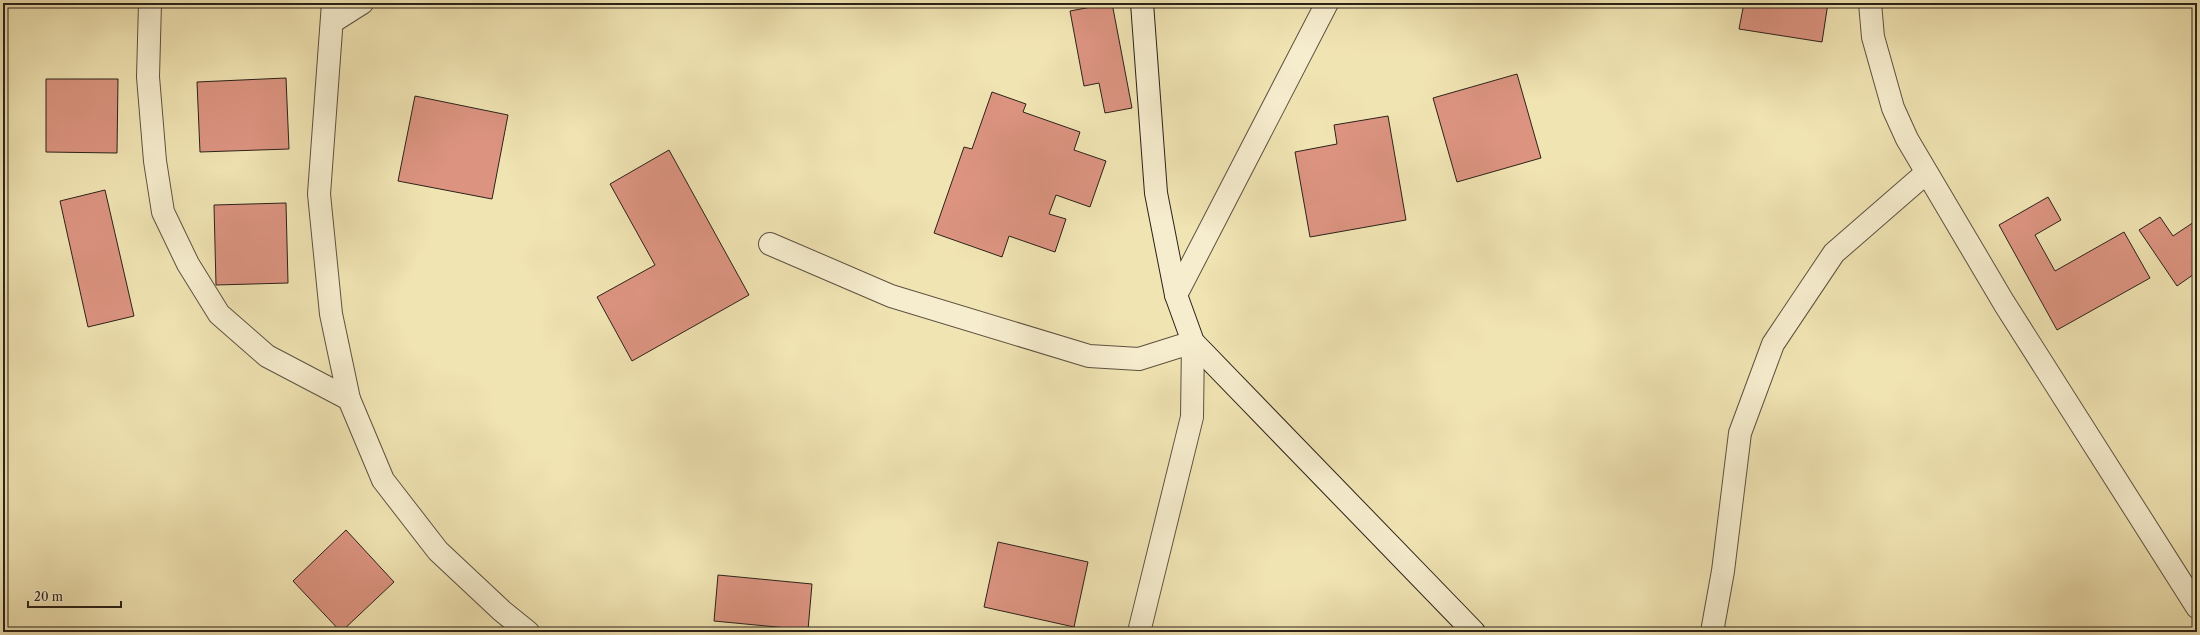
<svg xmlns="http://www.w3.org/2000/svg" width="2200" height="635" viewBox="0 0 2200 635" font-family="'Libre Caslon Text',serif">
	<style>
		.building { fill: #dc9481; stroke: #2a2219 }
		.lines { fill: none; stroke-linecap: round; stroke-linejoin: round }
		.minor-casing { stroke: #5c5240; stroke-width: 24 }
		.secondary-casing { stroke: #2a2219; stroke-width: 24 }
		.minor { stroke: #f6edce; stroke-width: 22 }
		.secondary { stroke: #f6edce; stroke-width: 22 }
	</style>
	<rect width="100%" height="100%" fill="#f1e4b3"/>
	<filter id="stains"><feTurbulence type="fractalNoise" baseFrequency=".005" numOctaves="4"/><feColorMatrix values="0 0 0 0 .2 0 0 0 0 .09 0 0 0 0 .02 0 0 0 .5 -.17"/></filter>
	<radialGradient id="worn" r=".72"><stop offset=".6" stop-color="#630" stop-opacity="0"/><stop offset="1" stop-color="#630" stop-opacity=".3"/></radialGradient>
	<!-- building -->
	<g class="building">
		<polygon points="800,3 812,3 811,7"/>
		<polygon points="1112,3 1132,108 1105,113 1099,83 1084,86 1070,11"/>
		<polygon points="1744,3 1828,3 1822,42 1739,29"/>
		<polygon points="1517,74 1541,158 1457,182 1433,98"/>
		<polygon points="286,78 289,149 200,152 197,82"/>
		<polygon points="46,79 118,79 117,153 46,152"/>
		<polygon points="992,92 1026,104 1023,112 1080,132 1074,150 1106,161 1090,207 1056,195 1049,214 1066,219 1055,252 1009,236 1002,257 934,233 964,147 972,149"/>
		<polygon points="415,96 508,115 492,199 398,181"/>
		<polygon points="1388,116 1406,220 1310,237 1295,152 1337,144 1334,125"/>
		<polygon points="669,150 749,295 632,361 597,297 655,265 610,184"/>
		<polygon points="2197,159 2197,168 2193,161"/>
		<polygon points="105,190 134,316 88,327 60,201"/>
		<polygon points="2048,197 2061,220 2035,235 2055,271 2124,232 2150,278 2057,330 1999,225"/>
		<polygon points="286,203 288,283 216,285 214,205"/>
		<polygon points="2160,217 2173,236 2197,220 2197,272 2177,286 2139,230"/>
		<polygon points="346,530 394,582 341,632 293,581"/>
		<polygon points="998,542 1088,562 1074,627 984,607"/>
		<polygon points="718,575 812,584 808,630 714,621"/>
	</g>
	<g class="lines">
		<defs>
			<g id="minor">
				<polyline points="150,3 148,77 155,161 163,212 188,264 219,314 267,356 349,399"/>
				<polyline points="333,3 319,194 331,314 349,399 383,480 438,551 502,611 528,632"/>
				<polyline points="1870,3 1873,37 1893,108 1907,139 2004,303 2197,607"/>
				<polyline points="332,22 362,3"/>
				<polyline points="770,244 891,296 1089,356 1139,359 1193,342 1192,417 1139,632"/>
				<polyline points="1176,295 1327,3"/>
				<polyline points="1712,632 1723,571 1740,433 1773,344 1834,253 1926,173"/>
			</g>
			<polyline id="secondary" points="1142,3 1156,193 1176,295 1193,342 1474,632"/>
		</defs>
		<!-- minor casing -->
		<use href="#minor" class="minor-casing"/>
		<!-- secondary casing -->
		<use href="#secondary" class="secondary-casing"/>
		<!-- minor -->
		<use href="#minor" class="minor"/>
		<!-- secondary -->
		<use href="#secondary" class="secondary"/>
	</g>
	<!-- margin -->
	<rect width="2200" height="635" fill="none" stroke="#f1e4b3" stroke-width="16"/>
	<rect x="4" y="4" width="2192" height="627" fill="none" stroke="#2a2219" stroke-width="2"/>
	<rect x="8" y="8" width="2184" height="619" fill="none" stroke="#2a2219"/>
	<!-- scale -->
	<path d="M28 601v6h93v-6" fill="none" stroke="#2a2219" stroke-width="2"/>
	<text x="34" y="601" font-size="12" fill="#2a2219" stroke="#f6edce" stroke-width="3" paint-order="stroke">20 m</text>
	<rect width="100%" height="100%" filter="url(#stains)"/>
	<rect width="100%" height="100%" fill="url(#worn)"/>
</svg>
